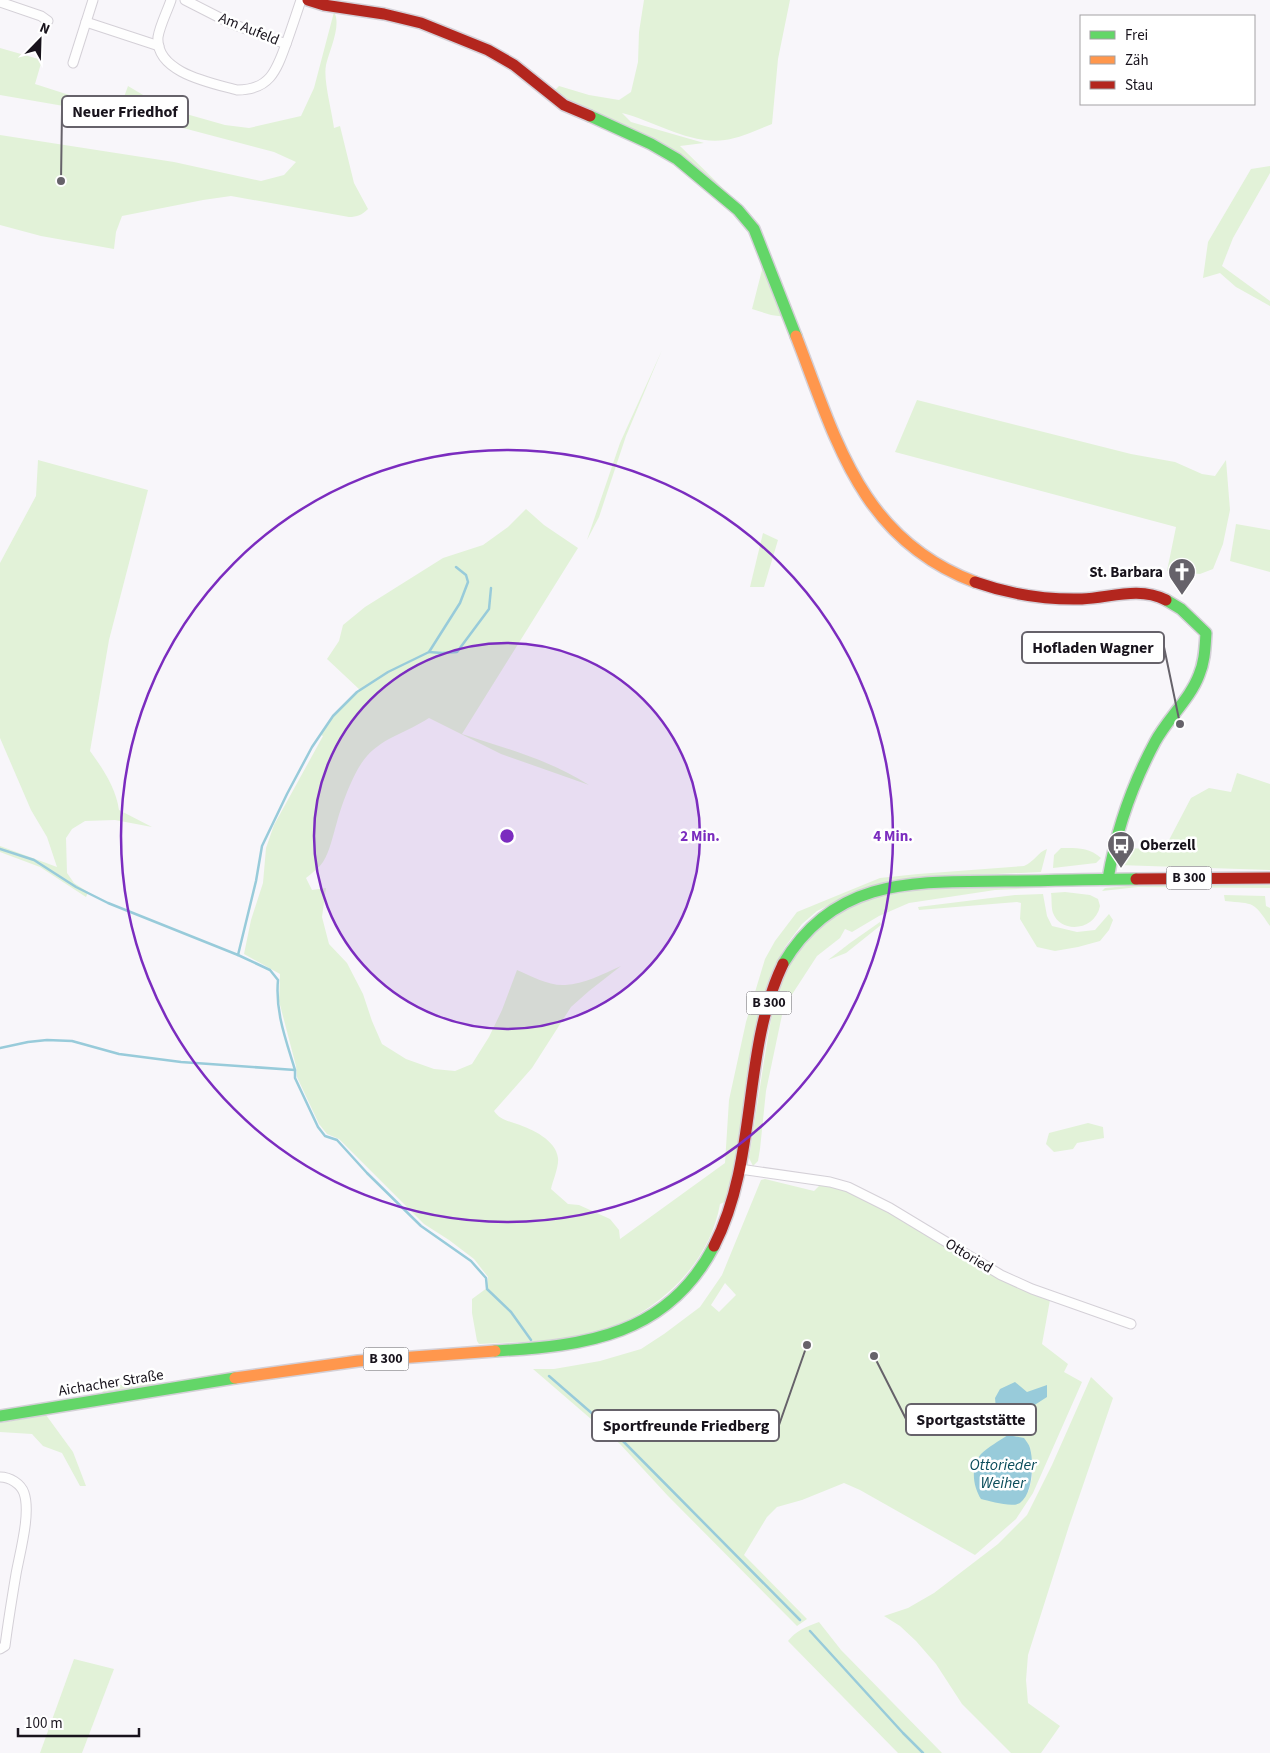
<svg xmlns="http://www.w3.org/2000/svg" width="1270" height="1753" viewBox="0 0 1270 1753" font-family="'Source Sans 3',sans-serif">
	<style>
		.green { fill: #e2f2d8; fill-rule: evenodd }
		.water { fill: #98cbda }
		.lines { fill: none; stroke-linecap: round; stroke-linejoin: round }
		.stream { stroke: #98cbda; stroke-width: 2.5 }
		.street-casing { stroke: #d4d0d7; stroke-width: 11 }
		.fast-casing { stroke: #d4d0d7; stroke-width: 14 }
		.slow-casing { stroke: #d4d0d7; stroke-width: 14 }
		.jam-casing { stroke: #d4d0d7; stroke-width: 14 }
		.street { stroke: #fefefe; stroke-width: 9 }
		.fast { stroke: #63d668; stroke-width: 11 }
		.slow { stroke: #ff974d; stroke-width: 11 }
		.jam { stroke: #b3261e; stroke-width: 11 }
		.ring { fill: none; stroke: #7b2cbf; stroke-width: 2.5 }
		.labels { text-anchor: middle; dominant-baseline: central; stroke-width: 5; stroke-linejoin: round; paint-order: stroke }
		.shield { fill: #fff; stroke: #5d5a60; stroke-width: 1 }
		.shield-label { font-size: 14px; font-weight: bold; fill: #18131c }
		.street-label { font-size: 15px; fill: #18131c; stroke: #fff }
		.poi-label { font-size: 15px; font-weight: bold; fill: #18131c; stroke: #fff; text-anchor: end }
		.water-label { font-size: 16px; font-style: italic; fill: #0b4d5b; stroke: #fff }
		.centre { fill: #7b2cbf; stroke: #fff; stroke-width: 2.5 }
		.ring-label { font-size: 15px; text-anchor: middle; font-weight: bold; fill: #7b2cbf; stroke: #fff; stroke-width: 5; stroke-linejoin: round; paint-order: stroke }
		.leader { fill: none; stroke: #66626a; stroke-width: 2 }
		.callout-dot { fill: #66626a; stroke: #fff; stroke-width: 2 }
		.callout { fill: #fff; stroke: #66626a; stroke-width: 2 }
		.callout-label { font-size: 16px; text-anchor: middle; font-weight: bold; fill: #18131c }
	</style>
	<rect width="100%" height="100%" fill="#f8f6fa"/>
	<!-- green -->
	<g class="green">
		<path d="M644,0H790L778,59L772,124C757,130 740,138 725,140C689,145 655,121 622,113L631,122L704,143L680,146L737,202L554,91L559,86L589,95L619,100L631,92L638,62L639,32Z"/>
		<path d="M334,12C342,25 329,51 326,65C323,80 332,111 334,128L340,126L354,183L368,209C362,215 357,217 349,217L231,196L203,200L122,216L116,232L114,249L41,236L0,225V135L174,162L261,181L284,175L296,162L274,152L168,124L0,95V48L42,60L35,84L119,111L128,86L165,108L225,125L249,128L301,116L314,88Z"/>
		<polygon points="1270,166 1270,173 1233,238 1222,266 1270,301 1270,306 1236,287 1220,273 1203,278 1208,242 1251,169"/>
		<polygon points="758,247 786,317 771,315 752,309 762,270"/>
		<polygon points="662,350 626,436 599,517 587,540 620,443"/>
		<polygon points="917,400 1131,454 1175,462 1202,474 1215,476 1226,460 1230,510 1223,544 1213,569 1200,574 1167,571 1176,527 895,452"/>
		<path d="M38,460L148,490L109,640L90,751C103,769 116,788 119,810L152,827L115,820L85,821L72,829L66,838L67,873L74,883L88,892L86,897L40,867L0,852V846L57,867L47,837L31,810L0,738V563L36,496Z"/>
		<path d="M526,509L544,525L578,548L462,734C505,748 550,760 589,785L501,754L429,718C408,732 384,737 367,756C354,770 342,804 337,822C333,835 330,851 323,862C318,869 312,873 306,878L312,890L326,888L322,917L329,944L347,963L363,994L372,1021L382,1044L406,1059L434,1069L455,1071L472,1064L489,1037L502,1010L517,970C531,976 549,986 565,985C584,984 603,974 621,966L589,991L571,1007L532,1068L494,1111C499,1119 508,1121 517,1124C532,1129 556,1140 558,1158C559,1167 553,1180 551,1189L568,1204L579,1205L610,1219L619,1230L620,1239L725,1163L729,1100L746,1022L765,959L775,941L797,912L880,878L918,874L1024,866C1034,862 1038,852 1047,849L1041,872L953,876L850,895L817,911L802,924L785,947L771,975L743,1113L727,1201L720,1204C709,1269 648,1322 585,1335C551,1342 514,1342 479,1344L477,1341L472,1313V1299L487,1288L488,1277L474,1259L449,1240L424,1224L339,1139L327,1134L319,1124L297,1077L296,1066L279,1001L280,974L244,954L251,920L263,883L266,848L274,825L323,736L321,735L333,716L360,690L327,659L339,641L343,625L365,607L443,558L483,545L508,527Z"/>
		<polygon points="1236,524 1270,530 1270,572 1230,561"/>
		<polygon points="763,533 778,540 764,587 750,587"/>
		<polygon points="1237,773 1270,784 1270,870 1118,865 1117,860 1121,848 1159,849 1169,840 1191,798 1209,788 1231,792"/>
		<path d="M1061,848C1076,848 1089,847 1101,858L1096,863L1053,868L1054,855Z"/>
		<polygon points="1270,884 1270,888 1138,887 1102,891 1105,888 1138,885"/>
		<path d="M952,887L1036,888L995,890L909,903L879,916L852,932L845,929L840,938L817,956L791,996L782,1015L766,1091L760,1149L758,1161L753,1166L749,1158C754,1126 759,1093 764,1061C769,1033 772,1005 782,979C794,950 825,916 855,904C886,892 919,889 952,887Z"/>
		<path d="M1065,892L1090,895L1098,899L1100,906C1095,931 1061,934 1053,913C1051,907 1052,899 1051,893Z"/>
		<polygon points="1043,894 1047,916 1052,926 1077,932 1095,930 1109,914 1113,920 1109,930 1100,941 1078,947 1055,951 1037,947 1020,919 1021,903 1017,902 919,910 918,907 1015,895"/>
		<path d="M1224,895L1265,896L1266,906L1270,908V926C1253,901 1255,904 1225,901Z"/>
		<polygon points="880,922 881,925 846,953 828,960 850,943"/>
		<polygon points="1088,1123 1103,1127 1104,1138 1077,1143 1073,1149 1054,1152 1046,1144 1049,1133"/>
		<path d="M765,1179L814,1191L819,1186L827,1184L845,1189L871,1200L971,1261L1050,1300L1042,1344L1068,1364L1064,1372L1082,1382L1033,1493L1016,1519L975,1555L860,1490L844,1483L802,1500L777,1507L767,1517L744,1555L807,1619L797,1626L668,1496L620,1444L533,1369H554L600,1361L641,1349L664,1334L700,1307L722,1275L761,1180ZM725,1283L736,1295L719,1312L711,1305ZM1030,1446L1032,1477L1029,1490L1020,1503Z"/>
		<polygon points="1091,1377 1113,1398 1069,1526 1028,1655 1026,1680 1028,1703 1060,1726 1041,1753 1011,1753 962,1704 936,1664 916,1641 900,1626 884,1616 908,1608 934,1593 998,1544 1027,1515 1052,1465"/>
		<polygon points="146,1381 153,1383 153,1388 102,1395 103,1388 106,1387"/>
		<polygon points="46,1415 73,1452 86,1486 80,1486 62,1453 43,1446 32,1434 0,1432 0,1423"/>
		<path d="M819,1622L841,1650L942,1753H898L788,1641C797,1630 806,1627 819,1622Z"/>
		<polygon points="74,1659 114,1669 82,1753 40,1753"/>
	</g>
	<!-- water -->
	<g class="water">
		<polygon points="1015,1382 1027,1392 1047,1385 1047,1397 1033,1406 1007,1415 996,1409 995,1398 1000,1389"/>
		<path d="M1008,1435L1024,1438C1026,1441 1029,1444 1030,1448C1034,1463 1033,1493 1020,1503C1012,1508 990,1501 981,1499C973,1486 970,1467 981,1454C988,1447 999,1441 1008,1435Z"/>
	</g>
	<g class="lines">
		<!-- stream -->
		<g class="stream">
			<path d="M456,567L466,575L468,582L460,603L429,652L388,672L357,692L333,716L312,747L287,794L262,846L256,881L238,955L270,970L278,980C275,1012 286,1040 295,1070V1078L318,1127L325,1136L337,1140L367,1173L421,1226L471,1261L486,1278L487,1289L511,1312L531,1340"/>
			<polyline points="429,652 442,653 457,652 489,609 491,588"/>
			<polyline points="0,849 34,860 76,887 108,903 238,955"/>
			<polyline points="0,1048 28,1042 47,1040 72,1041 119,1054 181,1062 295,1070"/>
			<polyline points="549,1376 618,1436 800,1620"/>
			<polyline points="810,1631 903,1733 923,1753"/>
		</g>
		<defs>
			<g id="street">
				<path d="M171,0C167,12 160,25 158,37C155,73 212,83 237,90C269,90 276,72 286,44C291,30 296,15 301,0"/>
				<polyline points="185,0 230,23 286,44"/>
				<polyline points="0,2 41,16 48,21"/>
				<polyline points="86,22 159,46"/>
				<polyline points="73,63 93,0"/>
				<polyline points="740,1169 830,1182 848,1187 890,1208 1001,1275 1032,1289 1131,1324"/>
				<path d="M0,1477C10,1477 21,1484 24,1493C31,1513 20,1552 16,1574C12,1598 8,1622 5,1646L0,1649"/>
			</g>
			<g id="fast">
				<polyline points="590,116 651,144 677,159 738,210 754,229 796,336"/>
				<path d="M1108,879C1116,831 1132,785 1155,742C1168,718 1190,699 1199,675C1205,661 1205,647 1206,633L1181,609L1166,600"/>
				<path d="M783,964C835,876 917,882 1006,881C1050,881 1093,879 1136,879"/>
				<path d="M495,1351C586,1346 668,1335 714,1246"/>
				<polyline points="0,1416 235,1378"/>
			</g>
			<g id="slow">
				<path d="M796,336C836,439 860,539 975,582"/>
				<polyline points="235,1378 358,1361 495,1351"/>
			</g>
			<g id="jam">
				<polyline points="308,0 324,5 384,14 421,23 488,50 514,65 564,105 590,116"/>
				<path d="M975,582C1009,594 1045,600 1082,599C1110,598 1138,586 1166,600"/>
				<polyline points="1136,879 1270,878"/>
				<path d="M714,1246C759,1158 741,1052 783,964"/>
			</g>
		</defs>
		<!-- street casing -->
		<use href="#street" class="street-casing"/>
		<!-- fast casing -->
		<use href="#fast" class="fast-casing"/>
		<!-- slow casing -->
		<use href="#slow" class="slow-casing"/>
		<!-- jam casing -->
		<use href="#jam" class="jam-casing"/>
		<!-- street -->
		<use href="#street" class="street"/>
		<!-- fast -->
		<use href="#fast" class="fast"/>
		<!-- slow -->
		<use href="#slow" class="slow"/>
		<!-- jam -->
		<use href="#jam" class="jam"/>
	</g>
	<!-- distance rings -->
	<circle cx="507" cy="836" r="193" fill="#7b2cbf" fill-opacity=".12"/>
	<g class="ring">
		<circle cx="507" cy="836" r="193"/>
		<circle cx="507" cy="836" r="386"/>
	</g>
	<!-- icons -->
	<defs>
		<symbol id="church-pin" viewBox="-11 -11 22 30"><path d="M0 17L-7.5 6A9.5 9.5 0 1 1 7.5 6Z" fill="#66626a" stroke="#fff"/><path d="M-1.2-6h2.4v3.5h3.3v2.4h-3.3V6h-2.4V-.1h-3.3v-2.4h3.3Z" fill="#fff"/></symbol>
		<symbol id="bus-pin" viewBox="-11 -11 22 30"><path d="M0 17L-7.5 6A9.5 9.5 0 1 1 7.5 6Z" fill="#66626a" stroke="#fff"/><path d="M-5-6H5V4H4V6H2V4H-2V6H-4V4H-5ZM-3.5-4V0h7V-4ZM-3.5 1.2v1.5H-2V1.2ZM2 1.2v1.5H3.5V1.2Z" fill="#fff"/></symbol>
	</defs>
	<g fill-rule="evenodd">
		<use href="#church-pin" x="1166" y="556" width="32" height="43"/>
		<use href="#bus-pin" x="1105" y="829" width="32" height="43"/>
	</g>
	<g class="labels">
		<!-- shield labels -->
		<g class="shield">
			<rect x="1166.5" y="866.5" width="45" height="23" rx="4"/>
			<rect x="746.5" y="991.5" width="45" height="23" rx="4"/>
			<rect x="363.5" y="1347.5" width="45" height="23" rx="4"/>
		</g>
		<g class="shield-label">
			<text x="1189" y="878">B 300</text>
			<text x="769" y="1003">B 300</text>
			<text x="386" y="1359">B 300</text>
		</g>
		<!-- street labels -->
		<g class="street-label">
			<text transform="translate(249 29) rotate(22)">Am Aufeld</text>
			<text transform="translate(969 1256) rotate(31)">Ottoried</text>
			<text transform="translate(111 1383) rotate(-9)">Aichacher Straße</text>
		</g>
		<!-- poi labels -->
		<g class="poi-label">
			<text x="1163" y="572">St. Barbara</text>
			<text x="1140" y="845" text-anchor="start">Oberzell</text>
		</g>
		<!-- water labels -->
		<g class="water-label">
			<text x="1003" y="1465">Ottorieder<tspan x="1003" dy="18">Weiher</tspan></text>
		</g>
	</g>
	<circle cx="507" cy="836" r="8" class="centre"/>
	<g class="ring-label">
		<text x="700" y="841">2 Min.</text>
		<text x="893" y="841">4 Min.</text>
	</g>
	<!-- callouts -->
	<path class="leader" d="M61 181L62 111M1180 724L1164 647M874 1356L906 1419M807 1345L779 1425"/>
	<g class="callout-dot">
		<circle cx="61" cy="181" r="5"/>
		<circle cx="1180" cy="724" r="5"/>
		<circle cx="874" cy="1356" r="5"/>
		<circle cx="807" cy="1345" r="5"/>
	</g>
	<g class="callout">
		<rect x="62" y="96" width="126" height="31" rx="5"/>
		<rect x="1022" y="632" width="142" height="31" rx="5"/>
		<rect x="906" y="1404" width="130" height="31" rx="5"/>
		<rect x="592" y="1410" width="187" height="31" rx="5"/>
	</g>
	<g class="callout-label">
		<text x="125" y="117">Neuer Friedhof</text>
		<text x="1093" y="653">Hofladen Wagner</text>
		<text x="971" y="1425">Sportgaststätte</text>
		<text x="686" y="1431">Sportfreunde Friedberg</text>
	</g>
	<!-- legend -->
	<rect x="1080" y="15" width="175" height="90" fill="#ffffff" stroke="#a3a1a4"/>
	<rect x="1090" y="31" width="25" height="8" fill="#63d668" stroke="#a3a1a4"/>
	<text x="1125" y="40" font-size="15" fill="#18131c">Frei</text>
	<rect x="1090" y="56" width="25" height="8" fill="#ff974d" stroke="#a3a1a4"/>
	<text x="1125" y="65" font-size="15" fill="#18131c">Zäh</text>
	<rect x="1090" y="81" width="25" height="8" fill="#b3261e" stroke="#a3a1a4"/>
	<text x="1125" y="90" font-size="15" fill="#18131c">Stau</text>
	<!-- north arrow -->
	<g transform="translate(40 40) rotate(23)" stroke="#ffffff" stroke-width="4" paint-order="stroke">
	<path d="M0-4L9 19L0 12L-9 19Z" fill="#18131c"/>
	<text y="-8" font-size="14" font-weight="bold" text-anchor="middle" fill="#18131c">N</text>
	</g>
	<!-- scale -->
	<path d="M18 1728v8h121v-8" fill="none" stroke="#18131c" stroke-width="2.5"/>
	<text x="25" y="1728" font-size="15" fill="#18131c" stroke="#ffffff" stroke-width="4" paint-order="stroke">100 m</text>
</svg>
